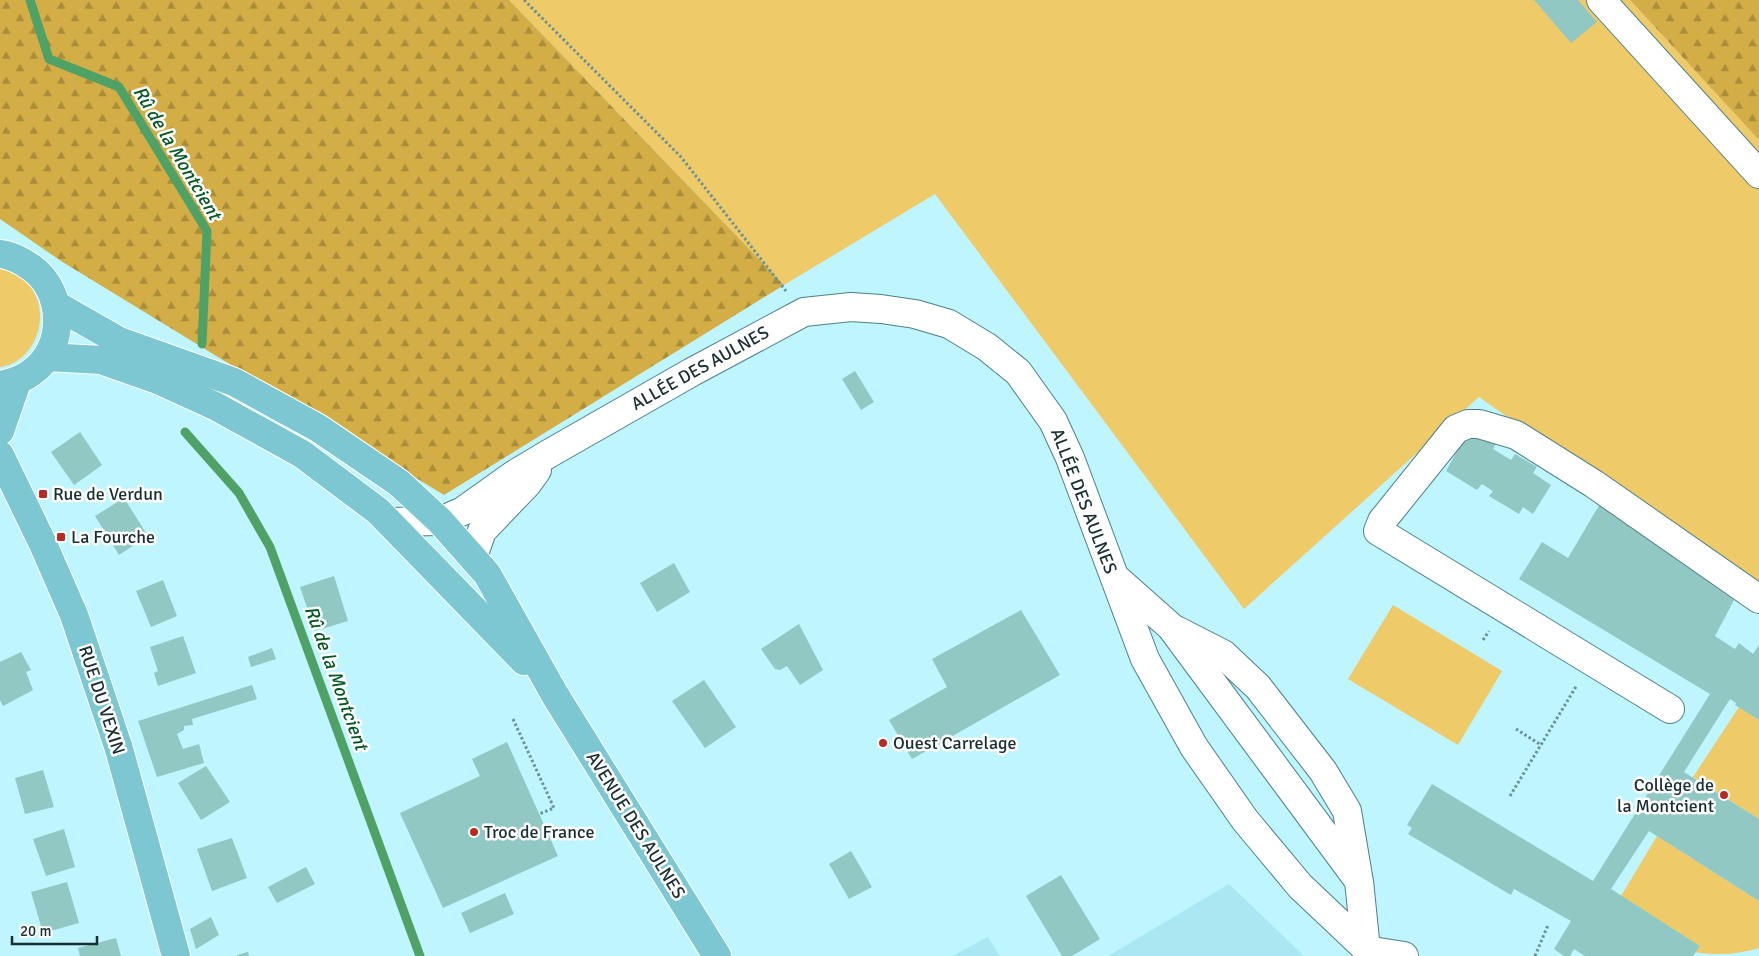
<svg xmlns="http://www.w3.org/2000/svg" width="1759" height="956" viewBox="0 0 1759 956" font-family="Signika,sans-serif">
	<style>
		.built { fill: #a9e8f2 }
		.grass { fill: #efca68 }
		.forest { fill: url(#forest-firs) }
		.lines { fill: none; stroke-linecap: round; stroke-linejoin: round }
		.stream { stroke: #4ea266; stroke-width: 9 }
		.building { fill: #92c8c3 }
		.minor-casing { stroke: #4c8088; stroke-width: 30 }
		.major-casing { stroke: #fff; stroke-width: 30 }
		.path { stroke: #6a9197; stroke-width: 3; stroke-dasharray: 2.5 2.5; stroke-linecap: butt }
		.minor { stroke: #fff; stroke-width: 28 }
		.major { stroke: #7cc7d1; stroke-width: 28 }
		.poi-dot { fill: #b82a22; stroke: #fff; stroke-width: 2 }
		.labels { text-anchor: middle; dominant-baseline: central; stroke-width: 5; stroke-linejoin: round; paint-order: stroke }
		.street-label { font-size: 18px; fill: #182e31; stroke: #fff }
		.poi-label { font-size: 18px; fill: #182e31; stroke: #fff; text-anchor: start }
		.water-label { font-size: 19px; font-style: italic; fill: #015821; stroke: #fff }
	</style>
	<defs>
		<pattern id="forest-firs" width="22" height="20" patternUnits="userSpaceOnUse" patternTransform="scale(1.25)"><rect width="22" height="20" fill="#d3ad45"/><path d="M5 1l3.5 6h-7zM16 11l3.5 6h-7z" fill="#aa8d3a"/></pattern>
	</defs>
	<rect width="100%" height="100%" fill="#bef5fe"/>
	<!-- built -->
	<g class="built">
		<polygon points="1229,884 1304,956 1108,956"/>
		<polygon points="988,937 1000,956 952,956"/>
	</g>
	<!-- grass -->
	<g class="grass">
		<polygon points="509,0 1630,0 1759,140 1759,595 1479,397 1244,609 935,194 784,285"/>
		<path d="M0,268C11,271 19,275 27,283C53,309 38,362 0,367Z"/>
		<polygon points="1393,605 1502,671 1458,745 1348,679"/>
		<polygon points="1739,707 1759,720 1759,819 1693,777"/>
		<path d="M1657,836L1759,901V948C1740,954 1715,956 1695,952L1700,946L1621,896Z"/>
	</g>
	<!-- forest -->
	<g class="forest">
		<polygon points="0,0 509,0 784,285 444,495 61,261 0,219"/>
		<polygon points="1630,0 1759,0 1759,140"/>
	</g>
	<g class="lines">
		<!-- stream -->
		<g class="stream">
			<polyline points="30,0 49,59 119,87 207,231 202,344"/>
			<polyline points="185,432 239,493 270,547 420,956"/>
		</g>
	</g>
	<!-- building -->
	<g class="building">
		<polygon points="1534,0 1578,0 1597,22 1571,43"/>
		<polygon points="855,371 874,402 861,410 842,379"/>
		<polygon points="1470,428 1496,443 1493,449 1511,460 1515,454 1537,467 1533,473 1551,485 1533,514 1523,507 1519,514 1489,496 1493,491 1482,484 1477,490 1446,471"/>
		<polygon points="80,432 102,465 74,485 51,452"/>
		<polygon points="124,498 148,536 119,555 95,516"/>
		<polygon points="1601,502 1741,587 1715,636 1735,649 1739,643 1753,654 1759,645 1759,720 1735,705 1736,703 1730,699 1684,772 1759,819 1759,901 1649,831 1611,889 1700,946 1693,956 1585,956 1574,949 1570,956 1564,956 1554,949 1571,921 1514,889 1511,895 1408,834 1412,828 1407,825 1432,784 1593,881 1710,694 1519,579 1542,542 1568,558"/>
		<polygon points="674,563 690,592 657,612 640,583"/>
		<polygon points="334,576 348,621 315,631 300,587"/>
		<polygon points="163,580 177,616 151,627 136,591"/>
		<polygon points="1021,610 1060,675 912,759 889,720 947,687 932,659"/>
		<polygon points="799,624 823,670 800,685 787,666 780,670 775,669 761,649"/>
		<polygon points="183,636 196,673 158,686 154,673 158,671 150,647"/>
		<polygon points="272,648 276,659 251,667 248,657"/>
		<polygon points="21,652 31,670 26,672 33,690 3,706 0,700 0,662"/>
		<polygon points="704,680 736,727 705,748 672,701"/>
		<polygon points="252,685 257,699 192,719 193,725 184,726 184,730 177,734 183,749 199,744 204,763 157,777 138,721"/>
		<polygon points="507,742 558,856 443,908 400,813 480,776 472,759"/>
		<polygon points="206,766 230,802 201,820 178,783"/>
		<polygon points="43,770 54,807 25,814 15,778"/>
		<polygon points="64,829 75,867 46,876 33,839"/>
		<polygon points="232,838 247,878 212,891 197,849"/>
		<polygon points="851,851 872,887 849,899 829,864"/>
		<polygon points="306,867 315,884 277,903 268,887"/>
		<polygon points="1061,875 1100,939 1072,956 1062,956 1026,896"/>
		<polygon points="67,882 79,923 43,933 31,892"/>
		<polygon points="505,893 514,914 470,933 461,913"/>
		<polygon points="211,917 219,935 196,949 190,929"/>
		<polygon points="116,938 121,956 80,956 78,948"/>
		<polygon points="248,952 249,956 237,956 237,955"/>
	</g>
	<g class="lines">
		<defs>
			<g id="minor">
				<polyline points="1601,0 1759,174"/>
				<polyline points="389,522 440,521 463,511 515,474 550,453 692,372 804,312 851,307 881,309 915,314 949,324 987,347 1018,372 1053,421 1070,458 1145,659 1194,747 1245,820 1300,886 1374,956"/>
				<polyline points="473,557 482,531 527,484 537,470"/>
				<polyline points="1118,580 1171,627 1359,881 1366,950"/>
				<polyline points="1176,630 1223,654 1258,687 1323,771 1347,811 1358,876"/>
				<polyline points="1670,709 1378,531 1382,521 1456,429 1468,424 1479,424 1516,435 1594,484 1759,599"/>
				<polyline points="1366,950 1404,956"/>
			</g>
			<g id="major">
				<path d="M0,254C12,255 22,261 32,268C65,292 66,348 32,372C22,380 12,383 0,385"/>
				<polyline points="56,305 119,341 234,382 318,428 399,483 440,521 487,574 555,695 717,956"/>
				<polyline points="47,357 101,360 158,380 215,406 302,454 378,511 524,661"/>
				<polyline points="0,431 17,382"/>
				<polyline points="0,455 43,544 74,615 119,749 176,956"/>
			</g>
		</defs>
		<!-- minor casing -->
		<use href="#minor" class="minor-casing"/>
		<!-- major casing -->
		<use href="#major" class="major-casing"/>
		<!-- path -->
		<g class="path">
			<polyline points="524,0 681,157 786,291"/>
			<polyline points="1483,640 1489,631"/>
			<polyline points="513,719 554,808 539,814"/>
			<polyline points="1516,729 1541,745"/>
			<polyline points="1510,796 1577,685"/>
			<polyline points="1535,956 1548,925"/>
		</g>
		<!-- minor -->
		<use href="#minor" class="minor"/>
		<!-- major -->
		<use href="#major" class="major"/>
	</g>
	<!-- markers -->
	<g class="poi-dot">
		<rect x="38" y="489" width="10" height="10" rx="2.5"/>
		<rect x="56" y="532" width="10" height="10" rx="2.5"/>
		<circle cx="883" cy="743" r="5"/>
		<circle cx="1724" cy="795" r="5"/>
		<circle cx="474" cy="832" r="5"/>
	</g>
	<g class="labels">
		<!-- street labels -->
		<g class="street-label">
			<text transform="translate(700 368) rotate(-29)">ALLÉE DES AULNES</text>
			<text transform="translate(1084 501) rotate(69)">ALLÉE DES AULNES</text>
			<text transform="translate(102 700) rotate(72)">RUE DU VEXIN</text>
			<text transform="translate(636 825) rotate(58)">AVENUE DES AULNES</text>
		</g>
		<!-- poi labels -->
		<g class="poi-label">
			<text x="53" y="494">Rue de Verdun</text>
			<text x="71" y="537">La Fourche</text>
			<text x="893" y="743">Ouest Carrelage</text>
			<text x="1714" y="785" text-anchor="end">Collège de<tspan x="1714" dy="21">la Montcient</tspan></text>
			<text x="484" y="832">Troc de France</text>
		</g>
		<!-- water labels -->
		<g class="water-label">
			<text transform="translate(177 153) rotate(59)">Rû de la Montcient</text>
			<text transform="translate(336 678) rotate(70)">Rû de la Montcient</text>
		</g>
	</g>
	<!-- scale -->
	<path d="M12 936v8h85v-8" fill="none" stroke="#182e31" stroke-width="2.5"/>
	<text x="20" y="936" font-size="15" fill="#182e31" stroke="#ffffff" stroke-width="4" paint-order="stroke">20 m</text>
</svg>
